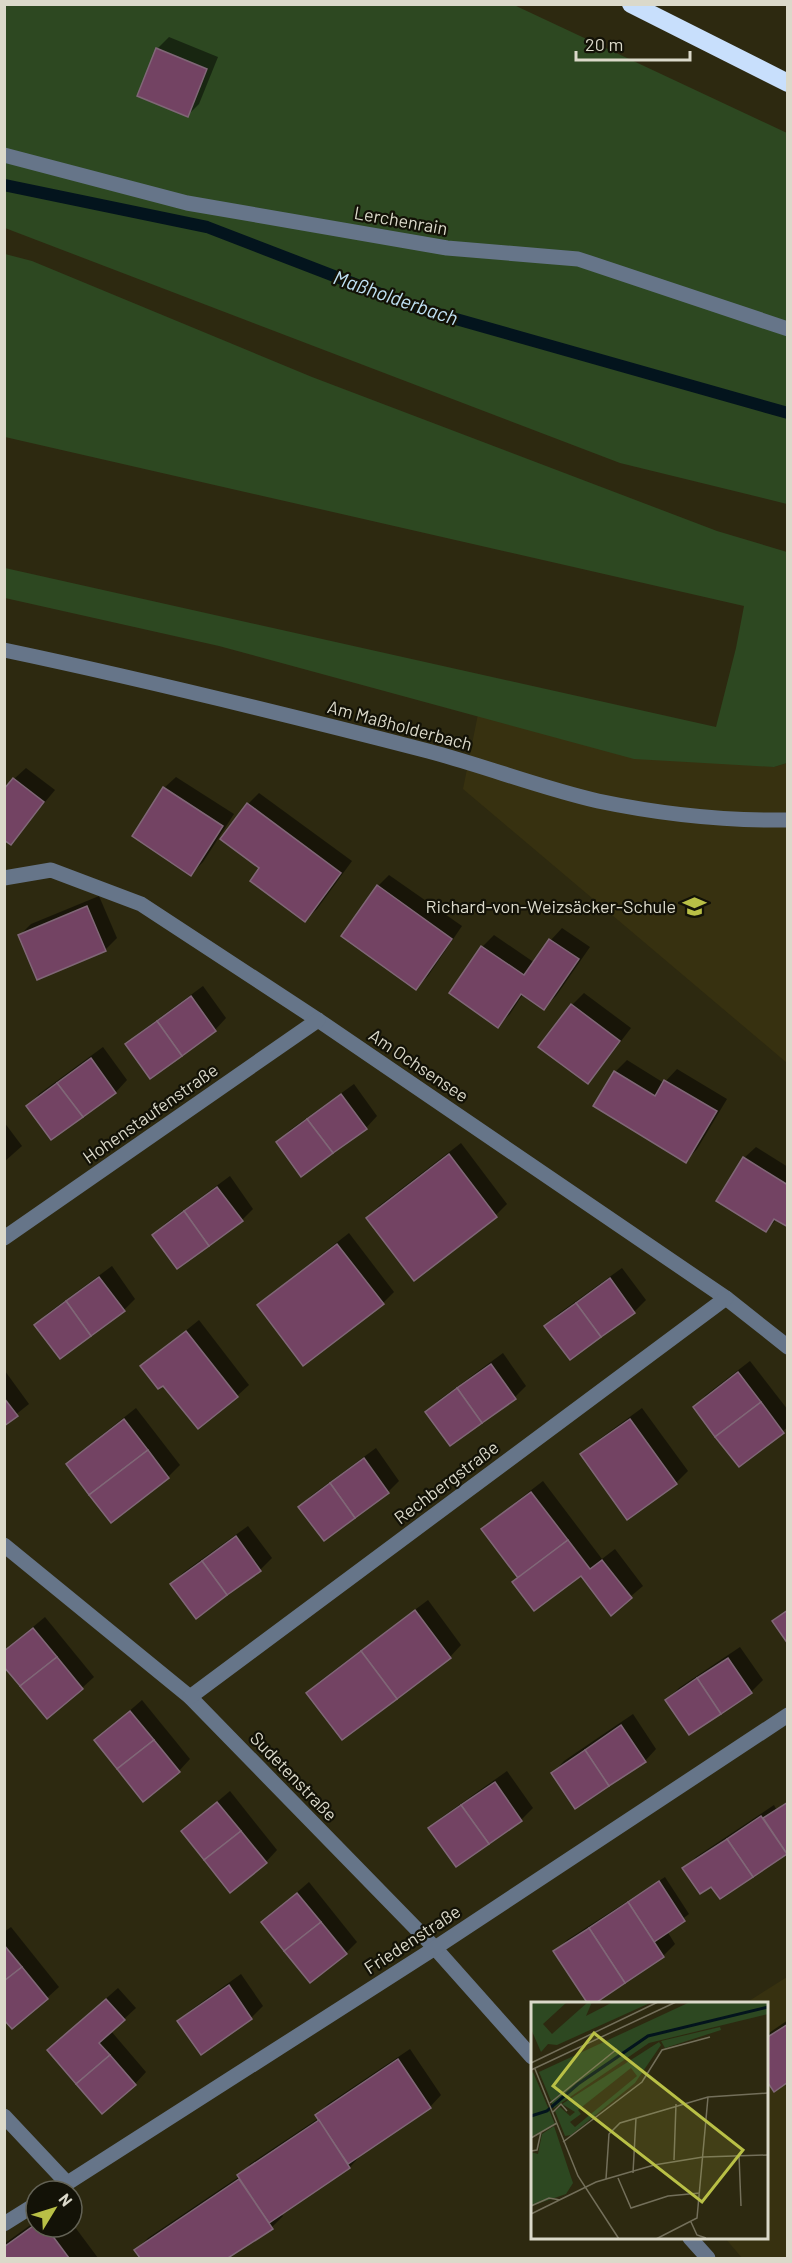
<svg xmlns="http://www.w3.org/2000/svg" width="792" height="2263" viewBox="0 0 792 2263" font-family="Barlow,sans-serif">
	<style>
		.built { fill: #373110 }
		.green { fill: #2d4821 }
		.shadow { fill: #0007 }
		.lines { fill: none; stroke-linecap: round; stroke-linejoin: round }
		.stream { stroke: #03141d; stroke-width: 12 }
		.building { fill: #734363; stroke: #806777; stroke-width: 1.5 }
		.minor { stroke: #667589; stroke-width: 15 }
		.highway { stroke: #c8dffc; stroke-width: 18 }
		.labels { text-anchor: middle; dominant-baseline: central; stroke-width: 4.5; stroke-linejoin: round; paint-order: stroke }
		.street-label { font-size: 18px; fill: #dbd9ca; stroke: #131207 }
		.poi-label { font-size: 18px; fill: #dbd9ca; stroke: #131207; text-anchor: end }
		.water-label { font-size: 20px; font-style: italic; fill: #c0e1f4; stroke: #131207 }
		.inset-river { fill: none; stroke: #03141d; stroke-width: 3 }
		.inset-road { fill: none; stroke: #736f5a; stroke-width: 1.5 }
		.view { fill: #b9c046; fill-opacity: 0.15; stroke: #b9c046; stroke-width: 3 }
		.inset-edge { fill: none; stroke: #dbd9ca; stroke-width: 3 }
	</style>
	<rect width="100%" height="100%" fill="#2d2910"/>
	<!-- built -->
	<g class="built">
		<polygon points="479,709 774,767 787,763 787,1063 463,789"/>
		<polygon points="787,1977 787,2258 742,2258 725,2238 766,2238 766,2004 746,2003"/>
	</g>
	<!-- green -->
	<g class="green">
		<polygon points="4,5 514,5 787,133 787,504 620,463 5,228"/>
		<polygon points="5,254 32,261 312,377 717,531 787,552 787,763 774,767 634,759 219,646 5,598 5,568 716,727 736,648 744,606 5,437"/>
	</g>
	<!-- shadow -->
	<g class="shadow">
		<polygon points="169,37 218,57 199,104 188,115 157,49"/>
		<polygon points="26,768 55,790 11,843 14,779"/>
		<polygon points="176,777 234,814 203,862 191,874 164,788"/>
		<polygon points="259,793 352,861 317,909 305,920 261,868 248,804"/>
		<polygon points="389,875 462,926 428,976 416,988 378,886"/>
		<polygon points="99,896 117,938 105,950 19,936 31,924"/>
		<polygon points="562,928 590,947 556,996 544,1008 523,994 510,1014 498,1026 451,993 482,947 494,935 535,963 551,940"/>
		<polygon points="203,986 226,1018 215,1030 127,1044 139,1033"/>
		<polygon points="584,993 631,1028 599,1070 588,1082 572,1005"/>
		<polygon points="103,1047 127,1080 116,1092 51,1138 28,1106 39,1094"/>
		<polygon points="627,1060 664,1083 677,1069 727,1099 697,1149 686,1161 615,1072"/>
		<polygon points="354,1084 377,1116 366,1128 278,1142 290,1130"/>
		<polygon points="4,1122 22,1146 4,1162"/>
		<polygon points="461,1143 507,1204 496,1215 368,1218 379,1206"/>
		<polygon points="756,1147 788,1167 788,1226 777,1219 766,1230 744,1158"/>
		<polygon points="230,1176 253,1209 242,1220 154,1235 166,1223"/>
		<polygon points="349,1233 394,1292 383,1303 259,1305 271,1294"/>
		<polygon points="112,1266 135,1299 124,1310 36,1325 48,1313"/>
		<polygon points="622,1268 646,1300 634,1312 570,1358 546,1326 558,1314"/>
		<polygon points="199,1320 249,1385 237,1396 164,1383 142,1366"/>
		<polygon points="503,1353 526,1386 515,1397 427,1412 439,1400"/>
		<polygon points="750,1361 788,1410 788,1427 739,1465 695,1407 706,1395"/>
		<polygon points="5,1371 29,1404 4,1424"/>
		<polygon points="136,1408 180,1465 168,1477 111,1521 68,1464 79,1453"/>
		<polygon points="642,1408 688,1471 676,1483 582,1454 594,1443"/>
		<polygon points="376,1448 399,1481 388,1492 300,1507 312,1495"/>
		<polygon points="543,1481 602,1559 615,1549 643,1586 611,1613 581,1574 519,1577 483,1530 495,1518"/>
		<polygon points="248,1526 272,1558 260,1570 172,1584 184,1572"/>
		<polygon points="428,1600 461,1645 450,1657 308,1693 320,1681"/>
		<polygon points="45,1617 94,1677 82,1688 4,1651"/>
		<polygon points="740,1647 763,1680 751,1692 667,1700 679,1688"/>
		<polygon points="142,1700 190,1759 179,1771 96,1740"/>
		<polygon points="633,1714 656,1749 645,1761 553,1773 564,1761"/>
		<polygon points="507,1771 533,1808 521,1820 430,1828 442,1817"/>
		<polygon points="230,1791 277,1850 266,1862 183,1831"/>
		<polygon points="788,1802 788,1852 721,1897 712,1885 684,1869 696,1857 774,1805 776,1809"/>
		<polygon points="665,1877 689,1914 667,1931 675,1944 663,1956 591,2004 555,1952 567,1940"/>
		<polygon points="309,1882 357,1942 346,1953 263,1922"/>
		<polygon points="11,1927 59,1987 47,1998 4,2017 4,1932"/>
		<polygon points="241,1974 263,2006 251,2018 201,2053 179,2021 191,2010"/>
		<polygon points="118,1988 136,2008 111,2031 146,2072 135,2084 61,2038"/>
		<polygon points="788,2020 788,2081 766,2078 766,2035"/>
		<polygon points="410,2049 441,2095 430,2107 360,2153 361,2155 350,2167 281,2213 283,2216 272,2227 225,2258 142,2258 136,2250 148,2238 240,2176 250,2164 319,2118 317,2115 328,2104"/>
		<polygon points="36,2221 36,2227 72,2227 72,2223 98,2258 4,2258 4,2244"/>
	</g>
	<g class="lines">
		<!-- stream -->
		<polyline class="stream" points="4,185 207,227 417,308 788,413"/>
	</g>
	<!-- building -->
	<g class="building">
		<polygon points="156,48 207,69 188,117 137,96"/>
		<polygon points="13,778 44,802 11,845 4,840 4,789"/>
		<polygon points="163,787 223,826 191,876 132,836"/>
		<polygon points="247,803 341,873 305,922 250,881 259,868 220,839"/>
		<polygon points="377,885 452,939 416,990 341,936"/>
		<polygon points="87,906 106,951 37,980 18,935"/>
		<polygon points="549,939 579,959 544,1010 521,994 498,1028 449,993 481,946 524,975"/>
		<polygon points="191,996 216,1031 182,1056 157,1021"/>
		<polygon points="571,1004 620,1041 588,1084 538,1047"/>
		<polygon points="157,1021 182,1056 150,1079 125,1044"/>
		<polygon points="91,1058 116,1093 83,1117 57,1083"/>
		<polygon points="614,1071 655,1096 664,1080 717,1111 686,1163 593,1106"/>
		<polygon points="57,1083 83,1117 51,1140 26,1106"/>
		<polygon points="341,1094 367,1129 333,1153 307,1119"/>
		<polygon points="307,1119 333,1153 301,1177 276,1142"/>
		<polygon points="449,1154 497,1217 414,1281 366,1218"/>
		<polygon points="743,1157 788,1185 788,1227 774,1219 766,1232 716,1201"/>
		<polygon points="217,1187 243,1221 209,1246 184,1211"/>
		<polygon points="184,1211 209,1246 177,1269 152,1235"/>
		<polygon points="337,1244 384,1304 303,1366 257,1305"/>
		<polygon points="99,1277 125,1311 91,1336 66,1301"/>
		<polygon points="610,1278 635,1313 601,1337 576,1303"/>
		<polygon points="66,1301 91,1336 60,1359 34,1325"/>
		<polygon points="576,1303 601,1337 570,1360 544,1326"/>
		<polygon points="186,1331 238,1397 198,1429 163,1386 158,1389 140,1366"/>
		<polygon points="491,1364 516,1399 482,1423 457,1388"/>
		<polygon points="738,1372 761,1402 715,1437 693,1407"/>
		<polygon points="457,1388 482,1423 450,1446 425,1412"/>
		<polygon points="4,1398 18,1416 4,1426"/>
		<polygon points="761,1402 784,1433 739,1467 715,1437"/>
		<polygon points="124,1419 148,1450 89,1495 66,1464"/>
		<polygon points="630,1419 677,1484 627,1520 580,1454"/>
		<polygon points="148,1450 169,1478 111,1523 89,1495"/>
		<polygon points="364,1458 389,1493 355,1518 330,1483"/>
		<polygon points="330,1483 355,1518 324,1541 298,1507"/>
		<polygon points="531,1492 568,1540 518,1578 481,1529"/>
		<polygon points="236,1536 261,1571 227,1595 202,1561"/>
		<polygon points="568,1540 590,1569 602,1560 632,1598 611,1616 581,1576 534,1611 512,1582"/>
		<polygon points="202,1561 227,1595 196,1619 170,1584"/>
		<polygon points="415,1610 451,1658 397,1699 361,1651"/>
		<polygon points="788,1610 788,1644 772,1621"/>
		<polygon points="33,1628 57,1657 20,1686 4,1667 4,1651"/>
		<polygon points="361,1651 397,1699 342,1740 306,1693"/>
		<polygon points="57,1657 83,1689 47,1719 20,1686"/>
		<polygon points="728,1658 752,1693 721,1714 697,1678"/>
		<polygon points="697,1678 721,1714 689,1735 665,1700"/>
		<polygon points="130,1711 154,1740 117,1769 94,1740"/>
		<polygon points="621,1725 646,1762 609,1786 585,1750"/>
		<polygon points="154,1740 180,1772 143,1802 117,1769"/>
		<polygon points="585,1750 609,1786 575,1809 551,1773"/>
		<polygon points="495,1782 522,1821 489,1844 461,1805"/>
		<polygon points="217,1802 241,1831 204,1860 181,1831"/>
		<polygon points="788,1802 788,1854 787,1854 763,1818"/>
		<polygon points="461,1805 489,1844 456,1867 428,1828"/>
		<polygon points="761,1816 787,1854 753,1877 727,1839"/>
		<polygon points="241,1831 267,1863 230,1893 204,1860"/>
		<polygon points="727,1839 753,1877 720,1899 711,1887 700,1894 682,1868"/>
		<polygon points="659,1881 685,1921 654,1942 628,1902"/>
		<polygon points="297,1893 321,1922 284,1951 261,1922"/>
		<polygon points="628,1902 664,1957 625,1983 589,1928"/>
		<polygon points="321,1922 347,1954 310,1983 284,1951"/>
		<polygon points="589,1928 625,1983 594,2004 588,2004 553,1951"/>
		<polygon points="4,1945 22,1967 4,1981"/>
		<polygon points="22,1967 48,1999 12,2029 4,2020 4,1981"/>
		<polygon points="229,1985 252,2019 201,2055 177,2021"/>
		<polygon points="106,1999 125,2020 99,2043 110,2055 76,2084 47,2050"/>
		<polygon points="788,2024 788,2082 774,2092 766,2080 766,2038"/>
		<polygon points="110,2055 136,2085 102,2114 76,2084"/>
		<polygon points="398,2059 431,2108 348,2164 315,2115"/>
		<polygon points="319,2120 350,2168 269,2223 237,2175"/>
		<polygon points="239,2179 273,2229 228,2258 140,2258 134,2250"/>
		<polygon points="36,2224 36,2227 46,2227 69,2258 4,2258 4,2247"/>
	</g>
	<g class="lines">
		<!-- minor -->
		<g class="minor">
			<polyline points="4,155 187,203 447,248 578,259 788,329"/>
			<path d="M4,650C147,680 288,715 428,751C485,766 541,788 598,801C660,814 724,821 788,820"/>
			<polyline points="4,878 51,870 141,904 318,1020 726,1298 788,1347"/>
			<polyline points="4,1238 318,1020"/>
			<polyline points="4,1545 190,1697 435,1948 532,2057"/>
			<polyline points="190,1697 726,1298"/>
			<polyline points="4,2116 67,2183"/>
			<polyline points="55,2191 435,1948 788,1715"/>
			<polyline points="4,2224 36,2204"/>
			<polyline points="690,2238 708,2258"/>
		</g>
		<!-- highway -->
		<polyline class="highway" points="631,4 788,83"/>
	</g>
	<!-- icons -->
	<defs>
		<symbol id="school-bare" viewBox="-9 -9 18 18"><path d="M0-5L7-2L0 1L-7-2ZM-4 1L0 2.5L4 1V4Q0 6-4 4Z" fill="#b9c046" stroke="#131207" stroke-width="2.5" paint-order="stroke"/></symbol>
	</defs>
	<g fill-rule="evenodd">
		<use href="#school-bare" x="678" y="890" width="33" height="33"/>
	</g>
	<g class="labels">
		<!-- street labels -->
		<g class="street-label">
			<text transform="translate(401 220) rotate(10)">Lerchenrain</text>
			<text transform="translate(400 725) rotate(15)">Am Maßholderbach</text>
			<text transform="translate(419 1065) rotate(34)">Am Ochsensee</text>
			<text transform="translate(150 1113) rotate(-35)">Hohenstaufenstraße</text>
			<text transform="translate(446 1482) rotate(-37)">Rechbergstraße</text>
			<text transform="translate(294 1776) rotate(46)">Sudetenstraße</text>
			<text transform="translate(412 1939) rotate(-33)">Friedenstraße</text>
		</g>
		<!-- poi labels -->
		<g class="poi-label">
			<text x="676" y="906">Richard-von-Weizsäcker-Schule</text>
		</g>
		<!-- water labels -->
		<g class="water-label">
			<text transform="translate(396 297) rotate(19)">Maßholderbach</text>
		</g>
	</g>
	<!-- overview -->
	<g transform="translate(531 2002)">
		<rect width="237" height="237" fill="#2d2910"/>
		<path d="M0,0H36L12,22L21,32L57,0H61L55,14L82,0H121L26,43L17,42L10,50L0,27ZM159,0H237V12L118,41L23,106L8,70ZM189,25L190,28L134,46L130,39ZM128,40L130,43L104,81L40,133L34,134L24,109L29,105L39,114L44,110L31,102ZM100,66L106,74L44,125L39,120L50,112L47,108ZM2,70L24,122L0,135V72ZM23,124L42,181L35,192L0,204V150L7,152L11,132Z" fill="#2d4821" fill-rule="evenodd"/>
		<path class="inset-river" d="M0,114L16,109L47,82L117,34L237,5"/>
		<path class="inset-road" d="M0,61L127,0M4,67L47,174L88,237M0,68L145,0M19,101L86,47M22,110L30,102L36,109M0,136L26,121M32,140L111,80L131,48L179,35M0,149L6,148L10,130M208,153L210,204M143,158L145,102M102,171L105,116M87,176L100,206L137,194L169,191M75,177L78,132L89,121L177,95L237,91M0,204L18,196L29,198M0,212L65,180L123,163L172,155L237,153M160,220L166,233L175,236M125,237L166,216L177,95"/>
		<path class="view" d="M63,31L212,148L171,200L22,84Z"/>
		<rect width="237" height="237" class="inset-edge"/>
	</g>
	<!-- border -->
	<rect width="792" height="2263" fill="none" stroke="#dbd9ca" stroke-width="12"/>
	<!-- north arrow -->
	<g transform="translate(54 2209) rotate(52)"><circle r="28" fill="#131207" stroke="#636255" stroke-width="1.5"/>
	<path d="M0-4.5L10 22L0 15L-10 22Z" fill="#b9c046"/>
	<text y="-9" font-size="16" font-weight="bold" text-anchor="middle" fill="#dbd9ca">N</text>
	</g>
	<!-- scale -->
	<path d="M576 51v9h114v-9" fill="none" stroke="#dbd9ca" stroke-width="3"/>
	<text x="585" y="51" font-size="18" fill="#dbd9ca" stroke="#131207" stroke-width="4.5" paint-order="stroke">20 m</text>
</svg>
